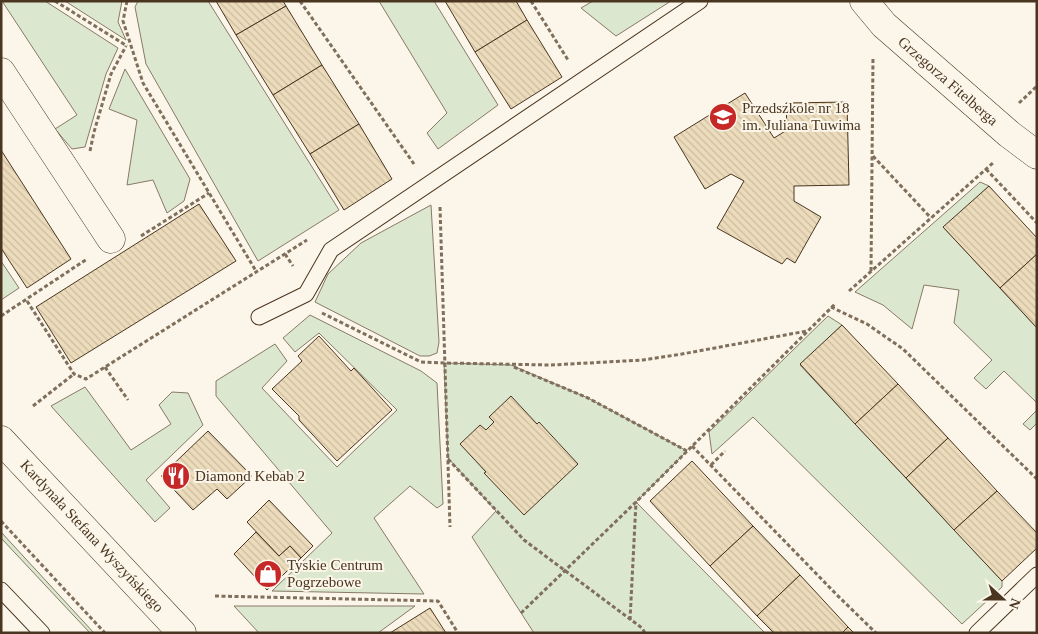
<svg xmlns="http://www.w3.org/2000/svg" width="1038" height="634" viewBox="0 0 1038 634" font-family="Georgia,serif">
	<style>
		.green { fill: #dce7d0; stroke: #887966 }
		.building { fill: url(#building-back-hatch); stroke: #4a3520 }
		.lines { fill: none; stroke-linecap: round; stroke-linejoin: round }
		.service-casing { stroke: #4a3520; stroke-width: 17 }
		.minor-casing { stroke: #4a3520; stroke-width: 29 }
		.tertiary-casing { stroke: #4a3520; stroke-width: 29 }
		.path { stroke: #7f6f5c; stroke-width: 3; stroke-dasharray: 4 2.5; stroke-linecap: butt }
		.service { stroke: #fbf6e9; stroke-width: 15 }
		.minor { stroke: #fbf6e9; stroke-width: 28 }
		.tertiary { stroke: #fbf6e9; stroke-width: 28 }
		.labels { text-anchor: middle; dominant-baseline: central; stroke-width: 4; stroke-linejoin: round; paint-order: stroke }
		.street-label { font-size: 15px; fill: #4a3520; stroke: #fbf6e9 }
		.poi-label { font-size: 15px; fill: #4a3520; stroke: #fbf6e9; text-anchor: start }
	</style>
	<defs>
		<pattern id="building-back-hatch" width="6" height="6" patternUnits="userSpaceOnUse" patternTransform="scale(1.25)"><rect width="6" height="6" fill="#ecdcbc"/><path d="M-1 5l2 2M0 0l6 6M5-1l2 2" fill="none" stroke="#ccbda1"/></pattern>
	</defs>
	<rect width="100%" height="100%" fill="#fbf6e9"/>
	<!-- green -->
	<g class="green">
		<polygon points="2,1 45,1 118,48 106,74 85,147 72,149 55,129 77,115"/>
		<polygon points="65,1 122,1 118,22 126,40"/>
		<polygon points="138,1 208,1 339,210 258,261 146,64 135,7"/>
		<polygon points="379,1 434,1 498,105 438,149 427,133 447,113"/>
		<polygon points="593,1 671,1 616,36 581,8"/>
		<polygon points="125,69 190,179 184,201 167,213 153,180 127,185 137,120 109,109"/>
		<polygon points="980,182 989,186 944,228 1037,328 1037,403 1004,371 986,389 974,378 992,360 954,323 959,290 924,285 912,329 883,305 855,292"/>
		<polygon points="431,205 439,342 437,353 429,356 420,356 315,302 328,274 361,243"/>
		<polygon points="1,261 19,288 1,300"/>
		<polygon points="310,315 421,371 437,383 443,504 437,508 410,486 374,518 424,594 272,591 332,533 216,396 216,381 275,344 287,361 262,388 337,467 397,410 319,333 295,352 283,338"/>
		<polygon points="828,316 842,325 800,365 1002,581 1002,587 962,624 753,417 712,454 709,432"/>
		<polygon points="444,363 511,365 588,398 687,451 636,502 765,633 534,633 472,537 496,511 448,458"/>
		<polygon points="85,387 131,450 171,424 159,405 172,392 188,393 203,425 146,480 170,508 155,522 51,406"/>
		<polygon points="1037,410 1037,423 1030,430 1023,424"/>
		<polygon points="1,532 94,633 90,633 1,538"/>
		<polygon points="234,606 415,606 378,633 259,633"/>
	</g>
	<!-- building -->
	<g class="building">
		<polygon points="216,1 283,1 286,6 236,35"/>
		<polygon points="445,1 516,1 527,20 475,52"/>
		<polygon points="286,6 322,65 273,95 236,35"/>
		<polygon points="527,20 562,77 511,109 475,52"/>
		<polygon points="322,65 359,124 310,154 273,95"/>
		<polygon points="745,93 774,138 787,130 786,103 847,102 849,185 794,186 794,201 821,217 795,263 787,258 782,264 717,228 744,181 731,174 705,189 674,137"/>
		<polygon points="359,124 392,179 344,210 310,154"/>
		<polygon points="1,150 71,259 27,288 1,248"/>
		<polygon points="989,186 1037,238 1037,254 1000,288 943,227"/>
		<polygon points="199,204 236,261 71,363 36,307"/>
		<polygon points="1037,254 1037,328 1000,288"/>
		<polygon points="842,325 898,384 855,424 800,364"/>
		<polygon points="319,336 351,371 354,368 392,410 337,461 299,420 299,416 272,389 302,361 298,356"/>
		<polygon points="898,384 948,438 906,478 855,424"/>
		<polygon points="511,396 537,424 539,422 578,464 524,515 484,473 486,472 460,444 480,425 486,430 494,422 489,417"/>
		<polygon points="208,431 252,476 227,499 217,489 193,510 161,476"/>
		<polygon points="948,438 997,491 954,530 906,478"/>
		<polygon points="692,461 753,526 710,566 650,501"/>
		<polygon points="997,491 1037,533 1037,548 1002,581 954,530"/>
		<polygon points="269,500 313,546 301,558 290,546 279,556 247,522"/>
		<polygon points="753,526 800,575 757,616 710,566"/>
		<polygon points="256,532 279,556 290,546 301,558 267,590 234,554"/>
		<polygon points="800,575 848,627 842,633 774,633 757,616"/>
		<polygon points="430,608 446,633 390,633"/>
		<polygon points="848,627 854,633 842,633"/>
	</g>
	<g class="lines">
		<defs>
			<g id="service">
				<polyline points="259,317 306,294 331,250 700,1"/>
				<polyline points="1,590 42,633"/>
				<polyline points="977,633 1037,575"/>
			</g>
			<g id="minor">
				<polyline points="864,1 884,25 1009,134 1037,155"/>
				<polyline points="1,72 111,239"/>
			</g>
			<polyline id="tertiary" points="1,440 182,633"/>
		</defs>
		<!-- service casing -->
		<use href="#service" class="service-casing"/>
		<!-- minor casing -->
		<use href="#minor" class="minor-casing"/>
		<!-- tertiary casing -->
		<use href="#tertiary" class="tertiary-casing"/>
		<!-- path -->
		<g class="path">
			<polyline points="55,1 127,46"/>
			<polyline points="127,1 123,21 143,83 256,271"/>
			<polyline points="300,1 414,164"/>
			<polyline points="531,1 568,60"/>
			<polyline points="1019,103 1037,86"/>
			<polyline points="90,151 94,132 111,74 126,46"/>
			<polyline points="873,156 931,218"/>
			<polyline points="986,169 1037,223"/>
			<polyline points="440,207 450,527"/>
			<polyline points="141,236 209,193"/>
			<polyline points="285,254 293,266"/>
			<polyline points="871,271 873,58"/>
			<polyline points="849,291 994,162"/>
			<polyline points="27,301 74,374 86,379 307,240"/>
			<polyline points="831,307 867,324 903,349 1037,479"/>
			<polyline points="322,313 421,362 444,363 551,365 643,360 682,354 807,331"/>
			<polyline points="1,316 87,259"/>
			<polyline points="105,367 128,400"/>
			<polyline points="514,367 588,398 687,451"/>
			<polyline points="33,406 74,374"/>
			<polyline points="692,446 837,595 876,633"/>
			<polyline points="448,459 524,540 642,628 645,633"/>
			<polyline points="711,465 725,451"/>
			<polyline points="1,521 105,633"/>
			<polyline points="215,596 438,601 458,633"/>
			<polyline points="521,613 636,502 836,303"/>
			<polyline points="630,620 636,502"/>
		</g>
		<!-- service -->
		<use href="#service" class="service"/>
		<!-- minor -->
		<use href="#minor" class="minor"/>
		<!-- tertiary -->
		<use href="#tertiary" class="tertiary"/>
	</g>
	<!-- icons -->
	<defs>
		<symbol id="school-disc" viewBox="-11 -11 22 22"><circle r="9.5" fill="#c62828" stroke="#fbf6e9"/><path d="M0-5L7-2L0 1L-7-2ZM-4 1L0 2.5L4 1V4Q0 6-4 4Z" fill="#fff"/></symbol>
		<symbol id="restaurant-disc" viewBox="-11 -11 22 22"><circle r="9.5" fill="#c62828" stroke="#fbf6e9"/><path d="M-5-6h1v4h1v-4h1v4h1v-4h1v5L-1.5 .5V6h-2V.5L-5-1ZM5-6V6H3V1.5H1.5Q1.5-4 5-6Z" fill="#fff"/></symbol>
		<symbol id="shop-disc" viewBox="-11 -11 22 22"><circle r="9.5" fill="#c62828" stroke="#fbf6e9"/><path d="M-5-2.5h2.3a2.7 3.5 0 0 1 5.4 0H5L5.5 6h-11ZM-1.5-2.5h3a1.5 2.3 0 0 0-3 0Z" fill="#fff"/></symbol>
	</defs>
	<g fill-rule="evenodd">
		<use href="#school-disc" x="707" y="101" width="32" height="32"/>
		<use href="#restaurant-disc" x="160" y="460" width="32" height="32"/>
		<use href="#shop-disc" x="252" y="558" width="32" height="32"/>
	</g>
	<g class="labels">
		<!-- street labels -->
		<g class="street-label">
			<text transform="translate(948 81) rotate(41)">Grzegorza Fitelberga</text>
			<text transform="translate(92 536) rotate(47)">Kardynała Stefana Wyszyńskiego</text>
		</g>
		<!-- poi labels -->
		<g class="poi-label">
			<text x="742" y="108">Przedszkole nr 18<tspan x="742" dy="17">im. Juliana Tuwima</tspan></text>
			<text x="195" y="476">Diamond Kebab 2</text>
			<text x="287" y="565">Tyskie Centrum<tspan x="287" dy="17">Pogrzebowe</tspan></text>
		</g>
	</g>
	<!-- border -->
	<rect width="1038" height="634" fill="none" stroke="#4a3520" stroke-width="5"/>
	<!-- north arrow -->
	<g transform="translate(1003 599) rotate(111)" stroke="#fbf6e9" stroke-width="4" paint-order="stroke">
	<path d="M0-4L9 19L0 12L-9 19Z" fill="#4a3520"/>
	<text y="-8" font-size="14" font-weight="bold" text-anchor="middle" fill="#4a3520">N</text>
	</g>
</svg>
